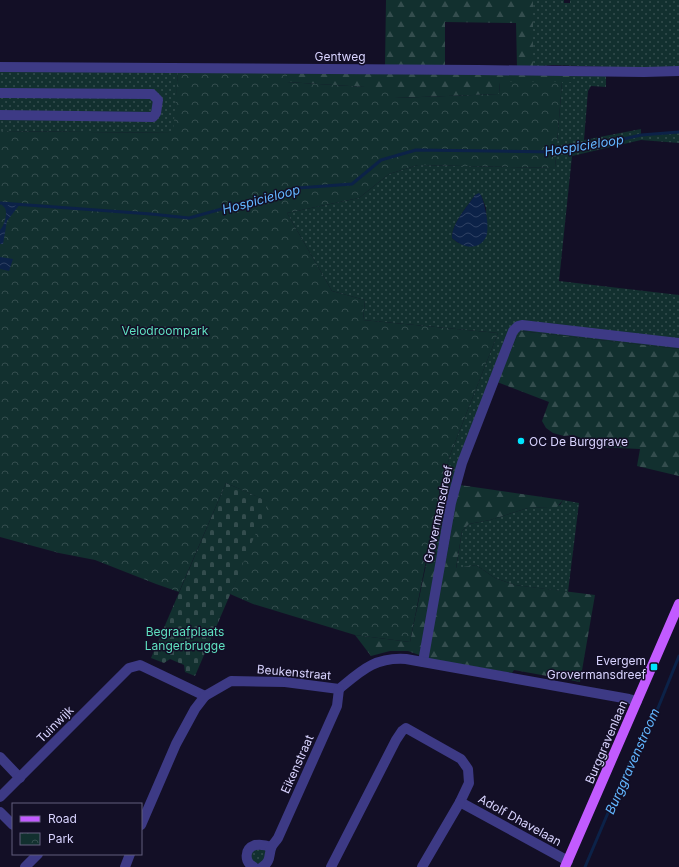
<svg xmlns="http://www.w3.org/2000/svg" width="679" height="867" viewBox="0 0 679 867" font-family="Inter,sans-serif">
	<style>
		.grass { fill: url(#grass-dots); fill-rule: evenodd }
		.forest { fill: url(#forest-firs) }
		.cemetery { fill: url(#cemetery-stones) }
		.park { fill: url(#park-crowns) }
		.water { fill: url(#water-waves) }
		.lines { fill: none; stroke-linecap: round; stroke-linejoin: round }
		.stream { stroke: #0c2248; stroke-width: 3 }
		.minor { stroke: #3d3a85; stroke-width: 10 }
		.major { stroke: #c25bff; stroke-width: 10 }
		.poi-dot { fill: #00e5ff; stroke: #130f26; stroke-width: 1.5 }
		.labels { text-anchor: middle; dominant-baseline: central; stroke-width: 3; stroke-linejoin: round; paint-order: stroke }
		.street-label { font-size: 12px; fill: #d9d4ff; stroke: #130f26 }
		.park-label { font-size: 12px; fill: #5fe0c0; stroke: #130f26 }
		.poi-label { font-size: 12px; fill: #d9d4ff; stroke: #130f26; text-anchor: start }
		.water-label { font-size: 13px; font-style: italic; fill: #62b6ff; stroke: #130f26 }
	</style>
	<defs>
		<pattern id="grass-dots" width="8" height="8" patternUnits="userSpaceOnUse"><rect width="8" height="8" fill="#12302f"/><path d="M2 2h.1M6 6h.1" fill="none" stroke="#344d4e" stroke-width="1.8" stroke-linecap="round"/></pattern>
		<pattern id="forest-firs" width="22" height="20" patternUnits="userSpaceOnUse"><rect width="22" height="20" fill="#12302f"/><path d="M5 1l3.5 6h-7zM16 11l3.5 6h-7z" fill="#344d4e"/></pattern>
		<pattern id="cemetery-stones" width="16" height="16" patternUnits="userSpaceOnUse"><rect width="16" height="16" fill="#12302f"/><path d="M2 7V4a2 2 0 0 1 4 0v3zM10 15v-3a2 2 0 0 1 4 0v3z" fill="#344d4e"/></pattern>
		<pattern id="park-crowns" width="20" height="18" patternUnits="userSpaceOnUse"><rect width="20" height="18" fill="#12302f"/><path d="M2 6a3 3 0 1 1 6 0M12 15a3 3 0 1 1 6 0" fill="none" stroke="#344d4e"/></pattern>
		<pattern id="water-waves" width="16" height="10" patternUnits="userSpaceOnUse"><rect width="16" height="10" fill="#0c2248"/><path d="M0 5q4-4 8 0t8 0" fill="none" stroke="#2f4163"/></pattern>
	</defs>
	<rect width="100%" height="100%" fill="#130f26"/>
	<!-- grass -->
	<g class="grass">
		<polygon points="533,0 564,0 564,3 570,3 570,0 679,0 679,67 609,67 552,65 533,67"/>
		<polygon points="0,71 178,72 174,133 0,131"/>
		<path d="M571,74L606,75V87L591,86L588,91L584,140L641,129V135L679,132V143L641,140L572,156L559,281L679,295V349L520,331L518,334L465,464L445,565L427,560L438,500L450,455L498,333L363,320L365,300L332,291L287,213L359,198L389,174L418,165L555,168L562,82H571ZM475,195H481L486,208L487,235L458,243L452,238C452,223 467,207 475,195Z"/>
		<polygon points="563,500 579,503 568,592 515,585 495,578 476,565 456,569 462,531 469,524 490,520 528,508 549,507 560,505"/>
		<polygon points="256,849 266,850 265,859 259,864 256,863 251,859 251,853"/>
	</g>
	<!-- forest -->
	<g class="forest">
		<polygon points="386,0 533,0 533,67 517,67 516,23 445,22 445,66 385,66"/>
		<polygon points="287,73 571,74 571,82 500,82 499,94 394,98 392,87 365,87 287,82"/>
		<polygon points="520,331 679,349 679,476 637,466 640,449 595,447 586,440 573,435 564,436 553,433 546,428 542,421 549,402 497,382 518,334"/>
		<polygon points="460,485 563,500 557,507 528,508 490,520 469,524 462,531 456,568 476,565 495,578 515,585 595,595 580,682 514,670 512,673 430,659 408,651 390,651 371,656 355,635 410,642 427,560 445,565"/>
	</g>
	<!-- cemetery -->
	<polygon class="cemetery" points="226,483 270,502 195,676 185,672 184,665 170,659 164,663 151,658"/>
	<!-- park -->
	<polygon class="park" points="178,72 287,73 287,82 365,87 393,87 395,98 499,94 500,82 562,82 555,168 418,165 389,174 359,198 287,213 332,291 365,300 363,320 498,333 450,455 438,500 410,642 355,635 253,604 230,594 269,502 226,483 179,592 156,584 95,560 59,553 0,537 0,131 173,133"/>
	<!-- water -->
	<g class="water">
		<path d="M479,193L481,195C485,206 489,222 487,234C486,238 483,242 480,244C470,250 460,245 452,238C452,223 467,207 475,195Z"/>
		<path d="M0,203L20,204L7,221L3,244H0V230C4,226 8,214 5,208C3,206 2,205 0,203Z"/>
		<polygon points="0,257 13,259 9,271 0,269"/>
	</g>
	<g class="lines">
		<!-- stream -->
		<g class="stream">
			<polyline points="0,203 151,214 189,218 298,188 352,184 381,160 416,150 554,152 575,150 641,135 679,132"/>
			<polyline points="585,867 627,768 658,708 679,656"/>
		</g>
		<!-- minor -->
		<g class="minor">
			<polyline points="0,67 478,70 644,72 679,71"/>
			<polyline points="0,93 152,94 158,100 156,113 153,117 0,115"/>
			<polyline points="423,662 451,503 462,463 513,331 518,326 522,325 679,343"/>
			<polyline points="0,757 20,778"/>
			<polyline points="0,797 129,668 140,665 205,696"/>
			<polyline points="0,812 13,825"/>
			<path d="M141,825L176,744L195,709L205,696L231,681L285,682L339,689C362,670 375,657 406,659L629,699L637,701"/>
			<polyline points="25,867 38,854"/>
			<polyline points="125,867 130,854"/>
			<path d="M254,867C244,862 244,849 255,845C261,844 266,845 271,847"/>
			<path d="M262,867C272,861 268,854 272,846C274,843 276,841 278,838L337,706L339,689"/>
			<polyline points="331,867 396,740 402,731 406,728 461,759 468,769 469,783 460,802 568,861"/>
			<polyline points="422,867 460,802"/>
		</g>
		<!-- major -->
		<polyline class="major" points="565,867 679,604"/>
	</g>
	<!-- markers -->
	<g class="poi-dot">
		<circle cx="521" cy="441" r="4"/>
		<rect x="650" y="663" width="8" height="8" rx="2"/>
	</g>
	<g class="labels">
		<!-- street labels -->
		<g class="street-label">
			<text x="340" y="56">Gentweg</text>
			<text transform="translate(438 514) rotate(-78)">Grovermansdreef</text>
			<text transform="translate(294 672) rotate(5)">Beukenstraat</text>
			<text transform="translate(55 724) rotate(-45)">Tuinwijk</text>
			<text transform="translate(606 742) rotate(-67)">Burggravenlaan</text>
			<text transform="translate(297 764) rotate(-66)">Eikenstraat</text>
			<text transform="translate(520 820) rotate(29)">Adolf Dhavelaan</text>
		</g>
		<!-- park labels -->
		<g class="park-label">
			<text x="165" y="330">Velodroompark</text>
			<text x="185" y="631">Begraafplaats<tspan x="185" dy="14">Langerbrugge</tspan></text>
		</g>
		<!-- poi labels -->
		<g class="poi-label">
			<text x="529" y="441">OC De Burggrave</text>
			<text x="646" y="660" text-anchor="end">Evergem<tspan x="646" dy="14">Grovermansdreef</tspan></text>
		</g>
		<!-- water labels -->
		<g class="water-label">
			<text transform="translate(584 145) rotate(-9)">Hospicieloop</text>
			<text transform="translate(261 199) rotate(-15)">Hospicieloop</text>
			<text transform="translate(632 761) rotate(-66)">Burggravenstroom</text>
		</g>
	</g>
	<!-- legend -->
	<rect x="12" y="803" width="130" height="52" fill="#130f26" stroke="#625e7d"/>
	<rect x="20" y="816" width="20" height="6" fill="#c25bff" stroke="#625e7d"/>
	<text x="48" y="823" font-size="12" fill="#d9d4ff">Road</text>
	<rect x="20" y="833" width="20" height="12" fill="url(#park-crowns)" stroke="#625e7d"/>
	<text x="48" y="843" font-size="12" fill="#d9d4ff">Park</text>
</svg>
